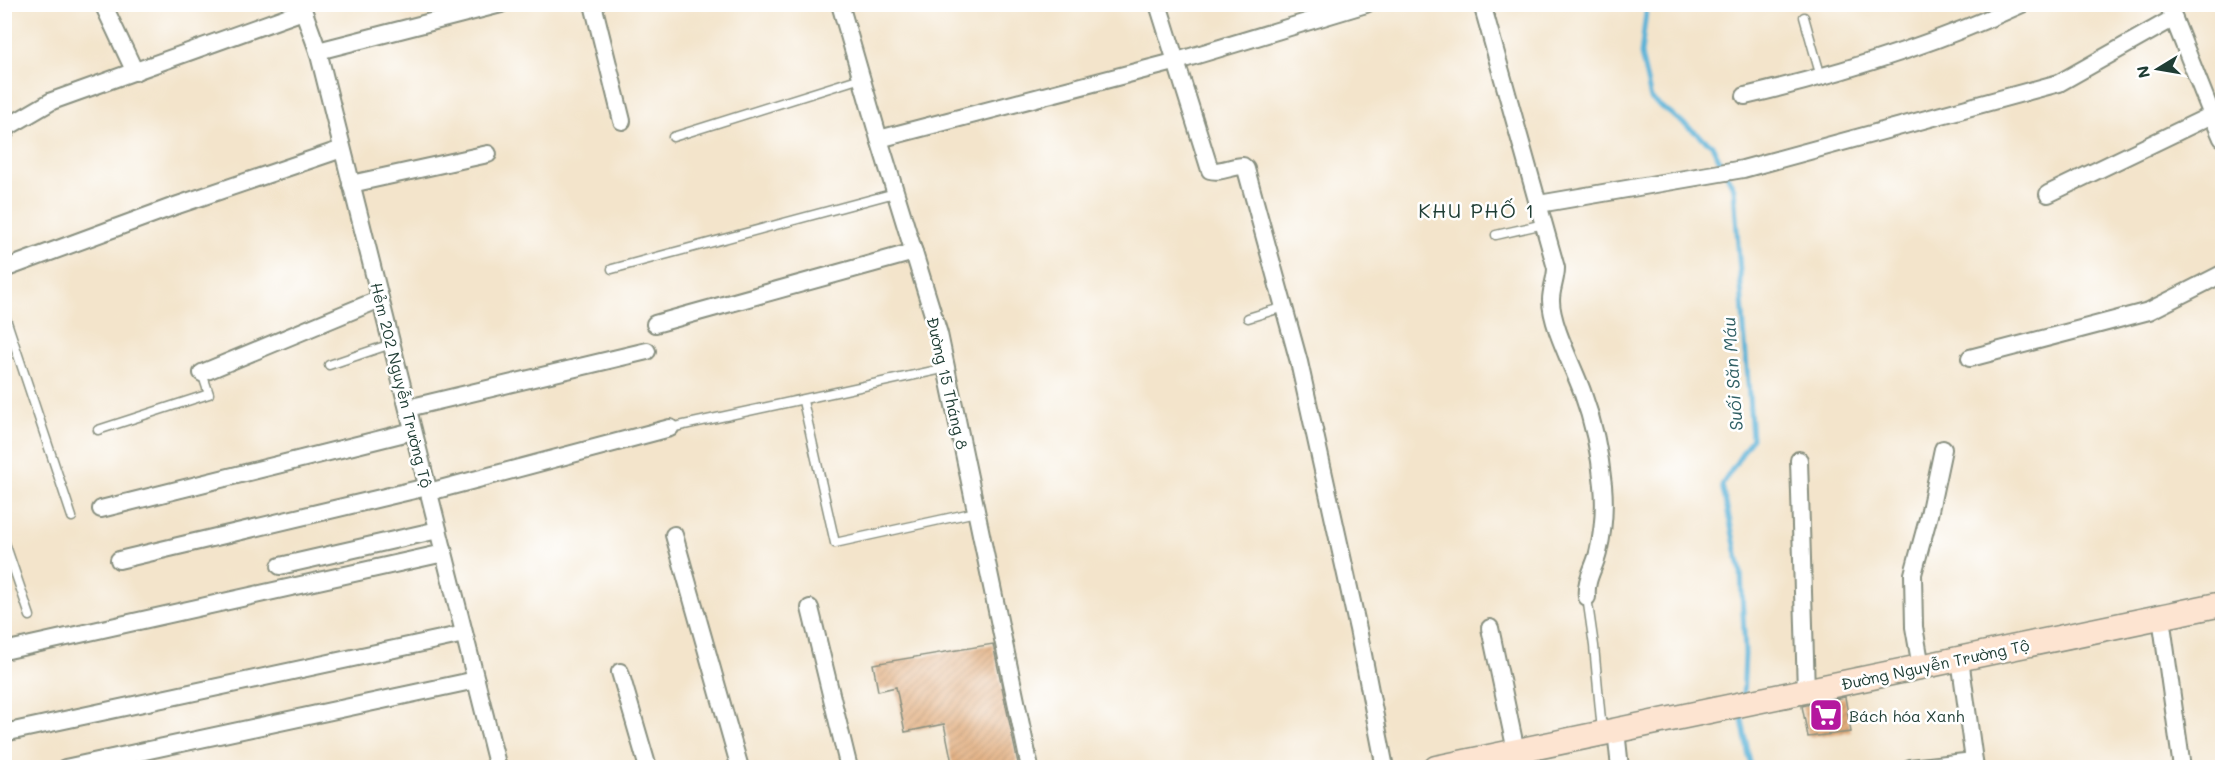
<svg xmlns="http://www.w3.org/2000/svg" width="2227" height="772" viewBox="0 0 2227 772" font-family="Mali,sans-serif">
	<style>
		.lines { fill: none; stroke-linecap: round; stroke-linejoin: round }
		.stream { stroke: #5ab2d7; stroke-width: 5 }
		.building { fill: url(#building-hatch) }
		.service-casing { stroke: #899080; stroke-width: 11 }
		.minor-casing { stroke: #899080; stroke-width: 20 }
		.secondary-casing { stroke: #899080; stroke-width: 27 }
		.service { stroke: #fff; stroke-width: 8 }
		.minor { stroke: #fff; stroke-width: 16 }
		.secondary { stroke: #fde4d1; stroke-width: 24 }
		.labels { text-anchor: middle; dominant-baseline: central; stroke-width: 5; stroke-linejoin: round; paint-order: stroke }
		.street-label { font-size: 16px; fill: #1f3d34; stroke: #fff }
		.poi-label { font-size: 16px; fill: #1f3d34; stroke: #fff; text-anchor: start }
		.water-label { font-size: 18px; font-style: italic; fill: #316065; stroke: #fff }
		.quarter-label { font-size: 20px; letter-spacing: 1.5px; fill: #1f3d34; stroke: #fff }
	</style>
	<defs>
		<pattern id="building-hatch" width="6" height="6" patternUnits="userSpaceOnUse" patternTransform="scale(1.5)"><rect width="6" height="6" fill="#e0a977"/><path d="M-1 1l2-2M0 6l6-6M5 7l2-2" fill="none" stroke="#b58b62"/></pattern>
	</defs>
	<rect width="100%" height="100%" fill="#fff"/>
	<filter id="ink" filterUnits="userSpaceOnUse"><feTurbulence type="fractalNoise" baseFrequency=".0167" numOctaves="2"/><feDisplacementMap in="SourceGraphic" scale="12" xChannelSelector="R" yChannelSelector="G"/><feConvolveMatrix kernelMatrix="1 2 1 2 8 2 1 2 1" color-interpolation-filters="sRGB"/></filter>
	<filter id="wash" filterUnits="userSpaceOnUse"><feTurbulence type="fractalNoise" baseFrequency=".008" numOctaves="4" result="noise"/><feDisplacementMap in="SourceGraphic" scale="24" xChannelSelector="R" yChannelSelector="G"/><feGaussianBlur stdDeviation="1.35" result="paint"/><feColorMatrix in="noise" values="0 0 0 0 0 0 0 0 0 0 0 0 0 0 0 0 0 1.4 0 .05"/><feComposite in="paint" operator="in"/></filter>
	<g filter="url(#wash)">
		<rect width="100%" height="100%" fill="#f3e4cb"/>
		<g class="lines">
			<!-- stream -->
			<g class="stream">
				<polyline points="1647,4 1641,54 1651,99 1712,145 1734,189 1752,438 1722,485 1741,573 1745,654 1743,699"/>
				<polyline points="1742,711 1742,720 1751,768"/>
			</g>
		</g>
		<g id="blocks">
			<!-- building -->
			<g class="building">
				<polygon points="993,644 1019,768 953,768 944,724 905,732 896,687 878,691 873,664"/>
				<polygon points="1845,697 1851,732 1808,737 1802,706"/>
			</g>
		</g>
	</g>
	<g filter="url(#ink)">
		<use href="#blocks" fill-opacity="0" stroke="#899080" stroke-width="1.5"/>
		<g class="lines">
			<defs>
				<g id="service">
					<polyline points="1804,17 1821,77"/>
					<polyline points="673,137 861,78"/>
					<polyline points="1496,235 1544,224"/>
					<polyline points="612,269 895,193"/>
					<polyline points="4,313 72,517"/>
					<polyline points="1248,318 1284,307"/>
					<polyline points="329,365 391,344"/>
					<polyline points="803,401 835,543 976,512"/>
					<polyline points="670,428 947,368"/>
					<polyline points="98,430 209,394 202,373"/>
					<polyline points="4,540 30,616"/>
					<polyline points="1587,597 1594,646 1602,731"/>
				</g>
				<g id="minor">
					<polyline points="103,4 135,72"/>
					<polyline points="301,4 318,51 498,768"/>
					<polyline points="593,4 622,121"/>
					<polyline points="840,4 879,139 939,334 1030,768"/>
					<path d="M1158,4L1210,170C1220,173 1232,166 1243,166L1246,169L1299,362L1358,629L1385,768"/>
					<path d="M1482,4L1556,268C1556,279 1551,289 1551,300C1551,325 1573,366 1582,391C1593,421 1600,453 1603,485C1605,507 1603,532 1598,553C1594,569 1585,580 1587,597"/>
					<polyline points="2168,4 2212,115 2222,138"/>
					<polyline points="318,51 501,4"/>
					<path d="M1745,96C1839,74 1933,45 2022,4"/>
					<polyline points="4,134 9,126 52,101 303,11"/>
					<polyline points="879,139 1174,62 1366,4"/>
					<polyline points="351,184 488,154"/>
					<polyline points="2048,194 2212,115"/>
					<polyline points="1539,204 1743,169 2059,83 2174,18"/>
					<polyline points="4,269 172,207 342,149"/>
					<polyline points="655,324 914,252"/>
					<polyline points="1970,358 2149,311 2222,274"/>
					<polyline points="202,373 380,299"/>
					<polyline points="408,408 647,351"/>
					<polyline points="1799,460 1806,691"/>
					<polyline points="429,492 670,428"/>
					<polyline points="101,509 413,431"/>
					<polyline points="674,535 740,768"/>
					<polyline points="119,560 427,487"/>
					<polyline points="280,566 438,530"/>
					<polyline points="810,608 849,768"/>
					<polyline points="2161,617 2182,768"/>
					<polyline points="1490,628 1516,751"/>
					<polyline points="4,651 444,553"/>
					<polyline points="1960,659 1975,768"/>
					<polyline points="1921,667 1914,627 1913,574 1929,515 1943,449"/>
					<polyline points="620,672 648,768"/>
					<polyline points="1616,730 1620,768"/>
					<polyline points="4,733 464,634"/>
					<polyline points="65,768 476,680"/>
					<polyline points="1910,768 1974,761"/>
				</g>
				<polyline id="secondary" points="1436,768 2222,604"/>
			</defs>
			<!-- service casing -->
			<use href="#service" class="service-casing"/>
			<!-- minor casing -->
			<use href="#minor" class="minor-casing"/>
			<!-- secondary casing -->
			<use href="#secondary" class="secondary-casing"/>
			<!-- service -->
			<use href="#service" class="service"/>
			<!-- minor -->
			<use href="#minor" class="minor"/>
			<!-- secondary -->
			<use href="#secondary" class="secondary"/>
		</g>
	</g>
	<!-- icons -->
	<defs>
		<symbol id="supermarket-square" viewBox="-11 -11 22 22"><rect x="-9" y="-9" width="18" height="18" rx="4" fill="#b5179e" stroke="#fff"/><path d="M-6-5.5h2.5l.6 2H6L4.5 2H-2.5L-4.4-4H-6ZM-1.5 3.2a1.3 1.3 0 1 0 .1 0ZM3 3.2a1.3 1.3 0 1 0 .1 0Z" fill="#fff"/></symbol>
	</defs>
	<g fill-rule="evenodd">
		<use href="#supermarket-square" x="1807" y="696" width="38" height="38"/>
	</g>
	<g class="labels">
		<!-- street labels -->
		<g class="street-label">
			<text transform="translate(948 383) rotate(77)">Đường 15 Tháng 8</text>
			<text transform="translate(402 385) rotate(76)">Hẻm 202 Nguyễn Trường Tộ</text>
			<text transform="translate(1935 664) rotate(-12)">Đường Nguyễn Trường Tộ</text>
		</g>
		<!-- poi labels -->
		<g class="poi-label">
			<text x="1849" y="715">Bách hóa Xanh</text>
		</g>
		<!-- water labels -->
		<g class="water-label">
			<text transform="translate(1732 374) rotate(-94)">Suối Săn Máu</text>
		</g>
		<!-- quarter labels -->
		<g class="quarter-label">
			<text x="1477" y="210">KHU PHỐ 1</text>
		</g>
	</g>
	<!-- margin -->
	<rect width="2227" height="772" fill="none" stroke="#fff" stroke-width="24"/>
	<!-- north arrow -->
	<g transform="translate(2158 69) rotate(259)" stroke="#ffffff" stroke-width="4.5" paint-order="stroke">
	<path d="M0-4.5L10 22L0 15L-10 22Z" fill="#1f3d34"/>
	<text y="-9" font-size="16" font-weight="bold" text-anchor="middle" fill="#1f3d34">N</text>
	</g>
</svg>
